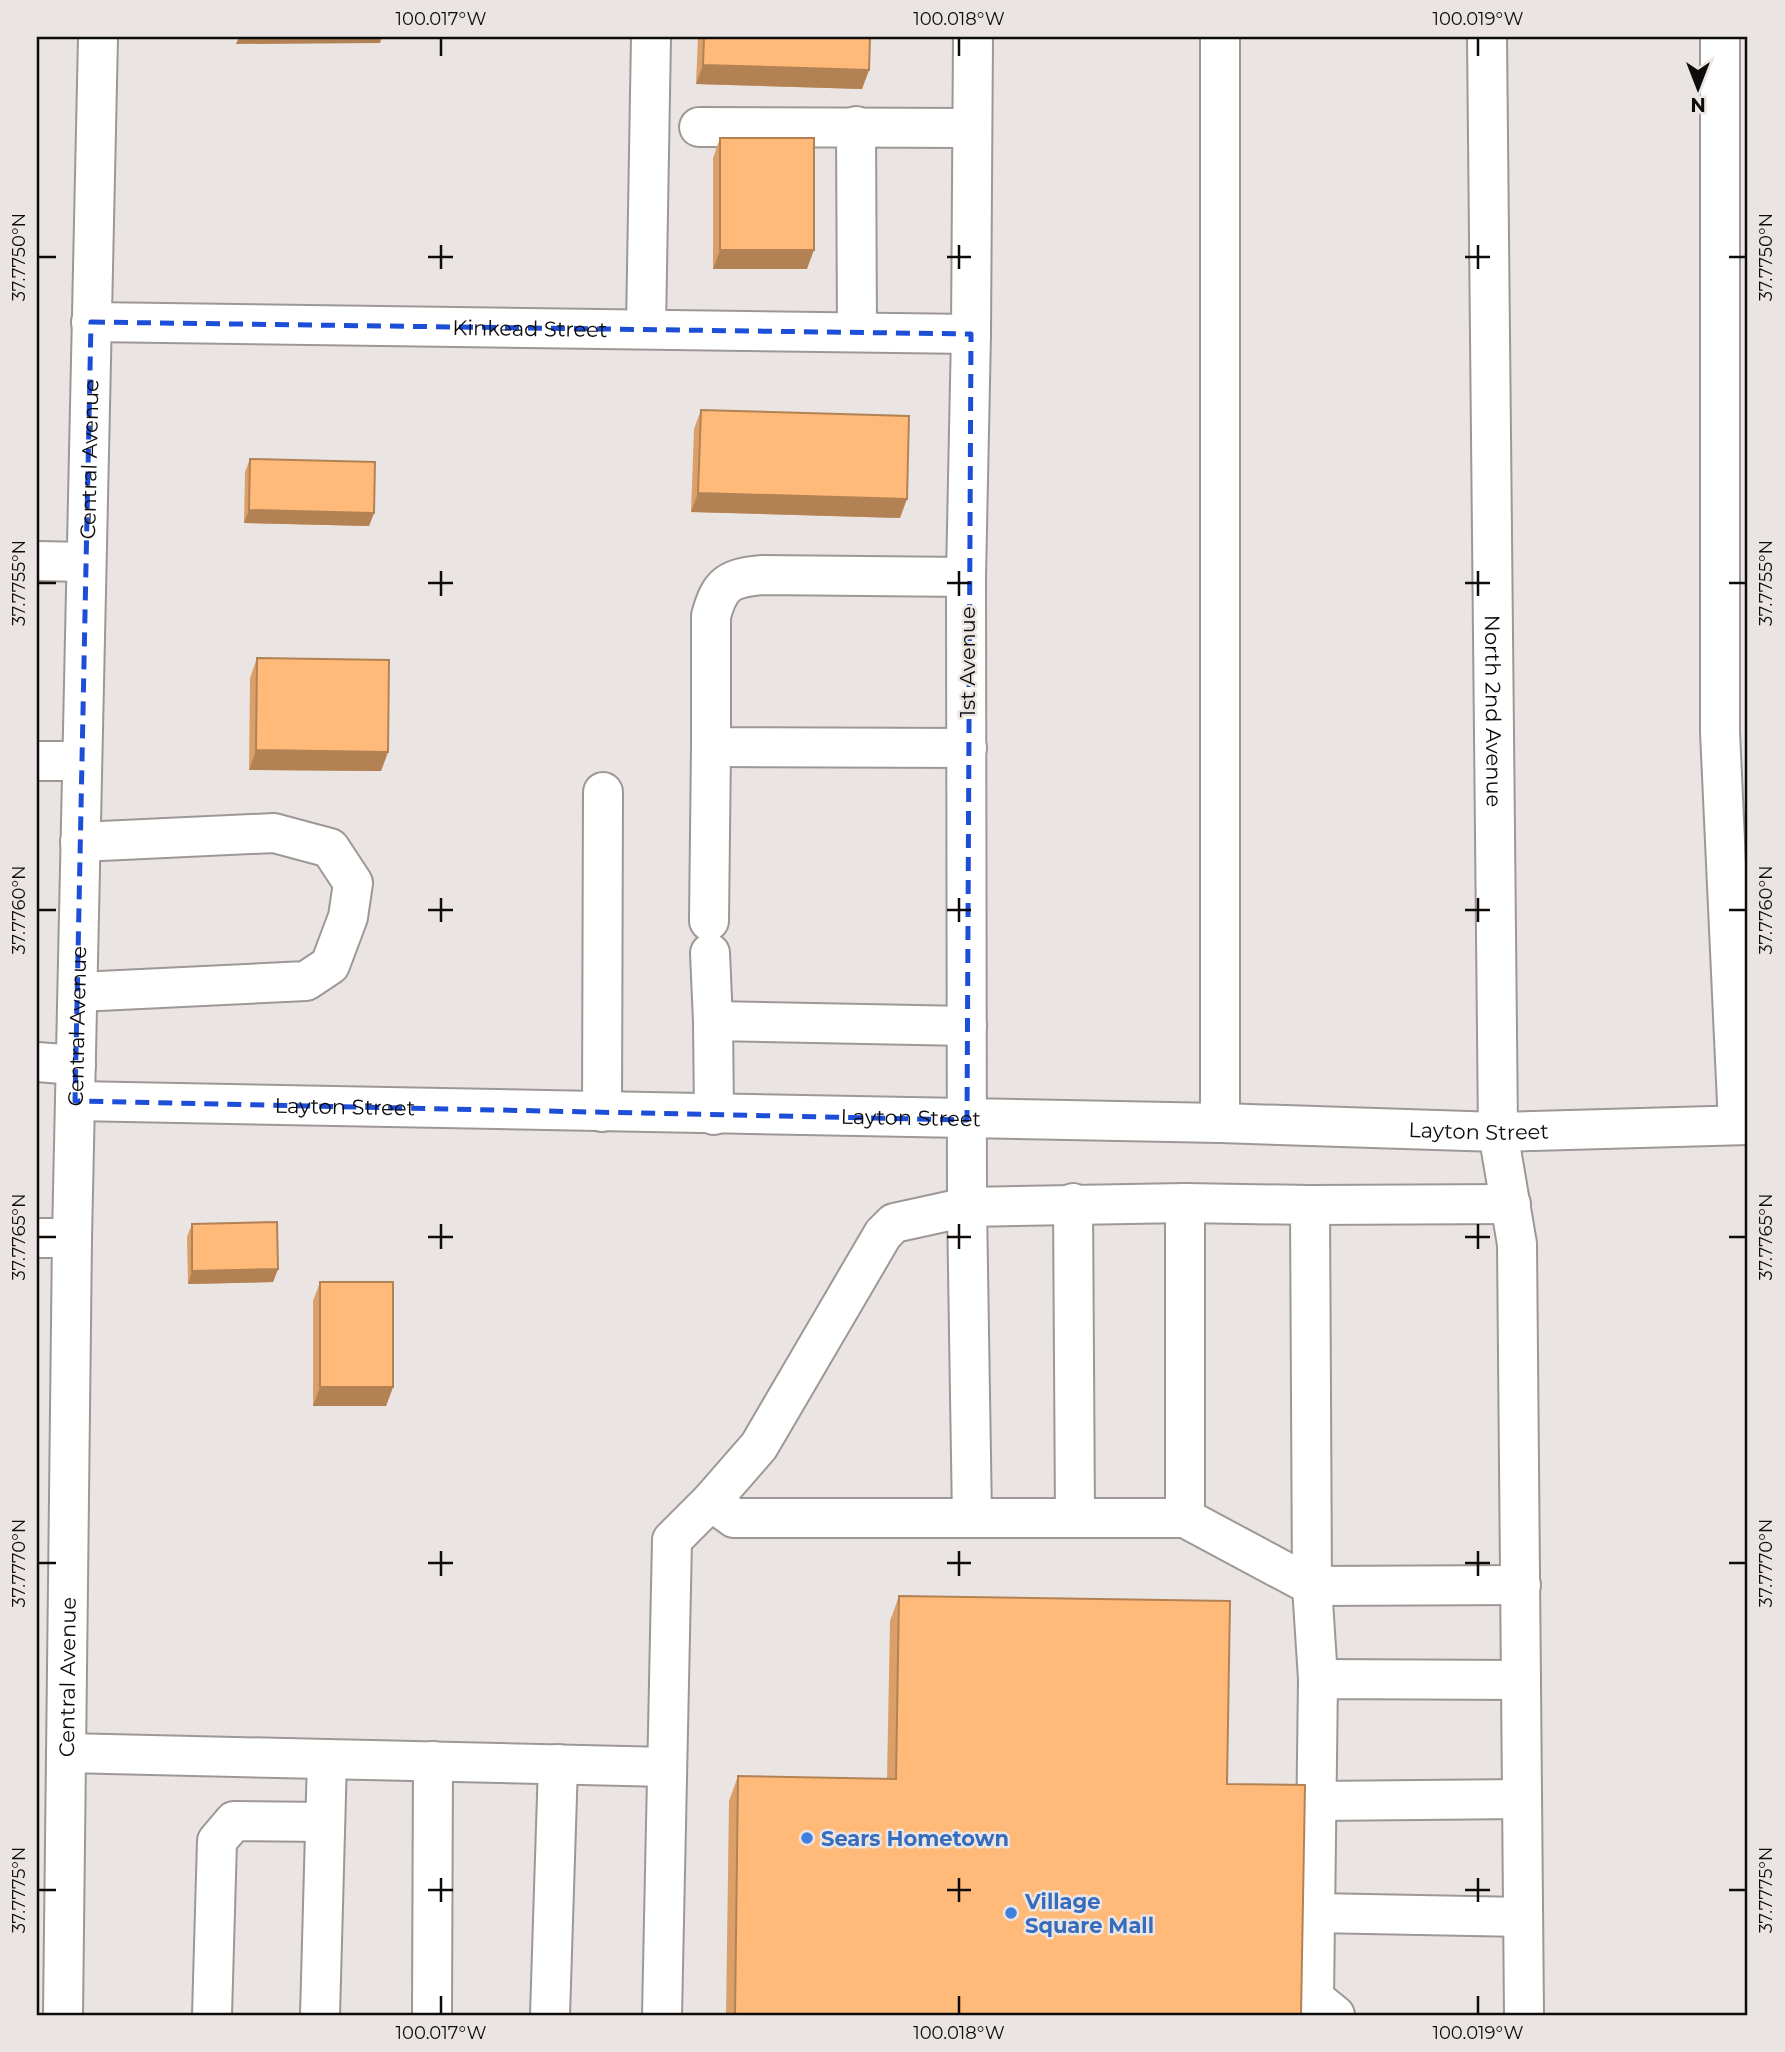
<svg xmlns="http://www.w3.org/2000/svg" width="1785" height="2052" viewBox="0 0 1785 2052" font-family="Montserrat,sans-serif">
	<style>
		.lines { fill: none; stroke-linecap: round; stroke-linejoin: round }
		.minor-casing { stroke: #9d9895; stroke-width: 42 }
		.minor { stroke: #fff; stroke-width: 38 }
		.wall { fill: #dba069 }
		.shaded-wall { fill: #b28255 }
		.building { fill: #ffba7a; stroke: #b28255; stroke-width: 2 }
		.marked { fill: none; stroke: #1d4ed8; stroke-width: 5; stroke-dasharray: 14 9; stroke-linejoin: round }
		.ticks { fill: none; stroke: #0e0c0b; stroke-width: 2.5 }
		.shop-dot { fill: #3f7fe0; stroke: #eae5e2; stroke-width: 2.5 }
		.labels { text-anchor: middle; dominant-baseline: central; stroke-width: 5; stroke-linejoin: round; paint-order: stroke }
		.street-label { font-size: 21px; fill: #0e0c0b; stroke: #eae5e2 }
		.shop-label { font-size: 21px; font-weight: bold; fill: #366cbe; stroke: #eae5e2; text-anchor: start }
		.neatline { fill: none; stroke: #0e0c0b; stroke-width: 2.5 }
		.ticks-label { font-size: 18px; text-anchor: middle; fill: #0e0c0b }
	</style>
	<rect width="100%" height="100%" fill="#eae5e2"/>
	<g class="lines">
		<defs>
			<g id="minor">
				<polyline points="1220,37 1220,1123"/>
				<path id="s1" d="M1487,37L1498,1132L1517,1244L1524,2015"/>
				<polyline points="1720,37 1720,732 1738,1125"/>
				<polyline points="856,126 857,332"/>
				<polyline points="699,127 972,128"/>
				<path id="s2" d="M91,322L971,334"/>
				<polyline points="646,328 651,37"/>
				<polyline points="37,561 86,562"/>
				<path d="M966,577L763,575C729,578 720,583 711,616V747L967,748"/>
				<polyline points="37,761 82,761"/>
				<polyline points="709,921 711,747"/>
				<polyline points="710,953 713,1021"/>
				<polyline points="78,992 306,981 330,965 348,917 353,883 330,848 274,833 80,842"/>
				<polyline points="37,1062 76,1065"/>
				<path id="s3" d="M75,1101L1220,1123L1498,1132L1748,1125"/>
				<polyline points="602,1112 603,792"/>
				<polyline points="714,1115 713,1021 967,1026"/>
				<polyline points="1073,1203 1075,1517"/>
				<polyline points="1185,1203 1185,1518"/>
				<polyline points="1310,1205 1511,1204"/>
				<polyline points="37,1238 72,1238"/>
				<polyline points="711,1501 734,1518 1185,1518 1312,1586 1318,1679"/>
				<polyline points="972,1518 967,1207 1185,1203 1310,1205 1312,1586 1521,1585"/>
				<polyline points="66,1753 667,1767"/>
				<polyline points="1316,1801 1522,1799"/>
				<polyline points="1315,1913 1523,1917"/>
				<path id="s4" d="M63,2015L72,1238L98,37"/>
				<polyline points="212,2015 217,1841 234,1821 325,1822"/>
				<polyline points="320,2015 327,1759"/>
				<polyline points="432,2015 433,1761"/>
				<polyline points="550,2015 558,1764"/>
				<polyline points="662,2015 672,1540 711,1501 759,1446 883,1234 894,1223 967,1207 966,577 971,334 973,37"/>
				<polyline points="1335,2015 1314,1998 1318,1679 1521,1680"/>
			</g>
		</defs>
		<!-- minor casing -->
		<use href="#minor" class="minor-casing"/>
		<!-- minor -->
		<use href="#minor" class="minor"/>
	</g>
	<!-- wall -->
	<g class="wall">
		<polygon points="698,37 870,37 869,70 862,89 696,84"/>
		<polygon points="720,138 807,269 713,269 713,158"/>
		<polygon points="701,410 900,518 691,512 694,429"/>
		<polygon points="250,459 374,513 369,526 244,523 245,472"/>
		<polygon points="257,658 388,752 381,771 249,770 250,678"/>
		<polygon points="192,1224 278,1269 273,1282 188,1284 187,1237"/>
		<polygon points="320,1282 393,1387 386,1406 313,1406 313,1301"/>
		<polygon points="899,1596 1227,1784 1301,2015 726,2015 729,1801 738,1776 887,1779 890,1621"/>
	</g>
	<!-- shaded-wall -->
	<g class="shaded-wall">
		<polygon points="239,37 382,37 380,43 236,44"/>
		<polygon points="703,65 869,70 862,89 696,84"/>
		<polygon points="720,250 814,250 807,269 713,269"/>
		<polygon points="698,493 907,499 900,518 691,512"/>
		<polygon points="249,510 374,513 369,526 244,523"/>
		<polygon points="256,750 388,752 381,771 249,770"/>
		<polygon points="278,1269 273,1282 188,1284 192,1271"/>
		<polygon points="320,1387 393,1387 386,1406 313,1406"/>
	</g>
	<!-- building -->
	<g class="building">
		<polygon points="704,37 870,37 869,70 703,65"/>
		<rect x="720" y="138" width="94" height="112"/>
		<polygon points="701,410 909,416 907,499 698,493"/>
		<polygon points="250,459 375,462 374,513 249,510"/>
		<polygon points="257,658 389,660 388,752 256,750"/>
		<polygon points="277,1222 278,1269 192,1271 192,1224"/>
		<rect x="320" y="1282" width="73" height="105"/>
		<polygon points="899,1596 1230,1601 1227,1784 1305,1785 1301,2015 735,2015 738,1776 896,1779"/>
	</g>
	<!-- marked area -->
	<path class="marked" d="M91,322L971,334L967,1120L75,1101Z"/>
	<!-- ticks -->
	<path class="ticks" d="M441,38V56M959,38V56M1478,38V56M441,245V269M959,245V269M1478,245V269M38,257H56M428,257H453M947,257H971M1465,257H1490M1729,257H1746M441,571V596M959,571V596M1478,571V596M38,583H56M428,583H453M947,583H971M1465,583H1490M1729,583H1746M441,898V922M959,898V922M1478,898V922M38,910H56M428,910H453M947,910H971M1465,910H1490M1729,910H1746M441,1224V1249M959,1224V1249M1478,1224V1249M38,1237H56M428,1237H453M947,1237H971M1465,1237H1490M1729,1237H1746M441,1551V1576M959,1551V1576M1478,1551V1576M38,1563H56M428,1563H453M947,1563H971M1465,1563H1490M1729,1563H1746M441,1878V1902M959,1878V1902M1478,1878V1902M38,1890H56M428,1890H453M947,1890H971M1465,1890H1490M1729,1890H1746M441,1996V2014M959,1996V2014M1478,1996V2014"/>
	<!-- markers -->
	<g class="shop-dot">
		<circle cx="807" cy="1838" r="7"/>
		<circle cx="1011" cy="1913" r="7"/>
	</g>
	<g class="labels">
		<!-- street labels -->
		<g class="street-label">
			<text stroke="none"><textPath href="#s2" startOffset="439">Kinkead Street</textPath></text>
			<text stroke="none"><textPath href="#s4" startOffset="1556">Central Avenue</textPath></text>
			<text transform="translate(967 662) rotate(-90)">1st Avenue</text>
			<text stroke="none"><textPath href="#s1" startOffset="674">North 2nd Avenue</textPath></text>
			<text stroke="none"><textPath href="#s4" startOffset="989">Central Avenue</textPath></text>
			<text stroke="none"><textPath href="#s3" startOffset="270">Layton Street</textPath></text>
			<text stroke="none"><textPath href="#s3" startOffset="836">Layton Street</textPath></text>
			<text stroke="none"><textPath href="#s3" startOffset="1404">Layton Street</textPath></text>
			<text stroke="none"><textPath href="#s4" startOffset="338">Central Avenue</textPath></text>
		</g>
		<!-- shop labels -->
		<g class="shop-label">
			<text x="821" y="1838">Sears Hometown</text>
			<text x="1025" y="1901">Village<tspan x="1025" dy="24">Square Mall</tspan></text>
		</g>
	</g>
	<!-- border -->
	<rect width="1785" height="2052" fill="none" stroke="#eae5e2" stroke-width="77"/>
	<!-- north arrow -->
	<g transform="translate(1698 88) rotate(180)" stroke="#eae5e2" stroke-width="5" paint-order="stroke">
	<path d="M0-5L12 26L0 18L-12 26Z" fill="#0e0c0b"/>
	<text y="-10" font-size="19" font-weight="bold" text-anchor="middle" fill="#0e0c0b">N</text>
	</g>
	<rect x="38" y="38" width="1708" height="1976" class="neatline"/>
	<g class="ticks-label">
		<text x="441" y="25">100.017°W</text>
		<text x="959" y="25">100.018°W</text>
		<text x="1478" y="25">100.019°W</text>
		<text transform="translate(1766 257) rotate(-90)" y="6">37.7750°N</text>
		<text transform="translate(19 257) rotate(-90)" y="6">37.7750°N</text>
		<text transform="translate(1766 583) rotate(-90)" y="6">37.7755°N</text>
		<text transform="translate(19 583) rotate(-90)" y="6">37.7755°N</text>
		<text transform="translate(1766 910) rotate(-90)" y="6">37.7760°N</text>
		<text transform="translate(19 910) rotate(-90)" y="6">37.7760°N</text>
		<text transform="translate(1766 1237) rotate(-90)" y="6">37.7765°N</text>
		<text transform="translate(19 1237) rotate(-90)" y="6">37.7765°N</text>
		<text transform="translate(1766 1563) rotate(-90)" y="6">37.7770°N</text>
		<text transform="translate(19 1563) rotate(-90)" y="6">37.7770°N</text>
		<text transform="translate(1766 1890) rotate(-90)" y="6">37.7775°N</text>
		<text transform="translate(19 1890) rotate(-90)" y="6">37.7775°N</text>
		<text x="441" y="2039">100.017°W</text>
		<text x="959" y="2039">100.018°W</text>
		<text x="1478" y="2039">100.019°W</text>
	</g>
</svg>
